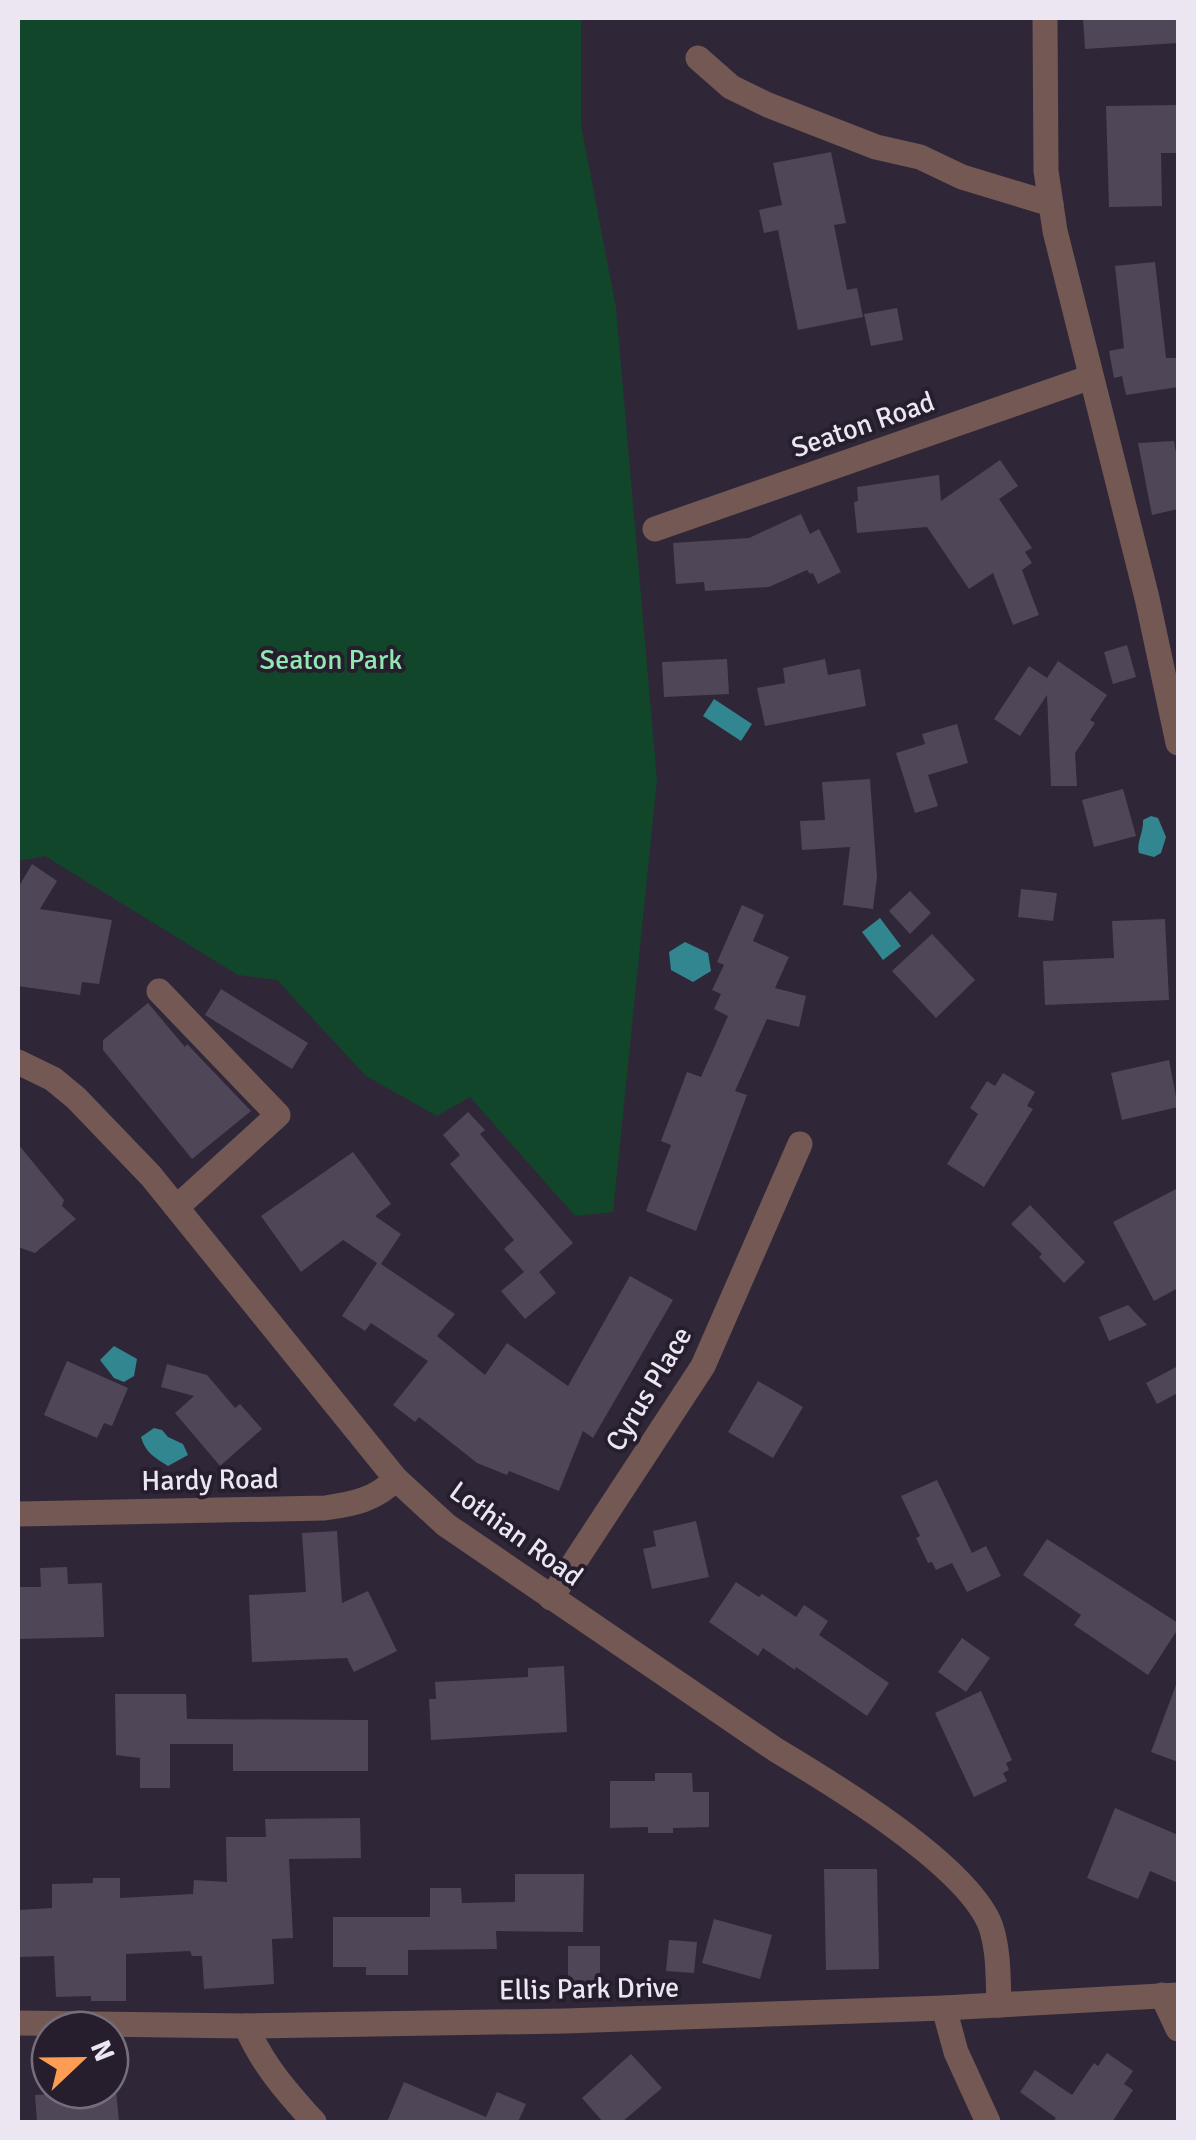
<svg xmlns="http://www.w3.org/2000/svg" width="1196" height="2140" viewBox="0 0 1196 2140" font-family="Signika,sans-serif">
	<style>
		.green { fill: #11462a }
		.water { fill: #318690 }
		.building { fill: #4f4658 }
		.lines { fill: none; stroke-linecap: round; stroke-linejoin: round }
		.street { stroke: #735854; stroke-width: 25 }
		.labels { text-anchor: middle; dominant-baseline: central; stroke-width: 8; stroke-linejoin: round; paint-order: stroke }
		.street-label { font-size: 28px; fill: #ebe6f1; stroke: #261e2d }
		.park-label { font-size: 28px; fill: #92e7b2; stroke: #261e2d }
	</style>
	<rect width="100%" height="100%" fill="#2f2738"/>
	<!-- green -->
	<polygon class="green" points="18,18 581,18 581,125 616,308 657,780 613,1212 575,1216 470,1097 437,1116 366,1076 277,980 238,975 45,856 18,861"/>
	<!-- water -->
	<g class="water">
		<polygon points="714,699 752,724 741,741 703,716"/>
		<path d="M1151,816L1158,818L1166,837L1161,853L1154,857L1139,853C1136,843 1144,831 1143,820Z"/>
		<polygon points="880,918 901,946 883,960 862,932"/>
		<polygon points="685,942 708,953 711,971 693,982 671,970 669,952"/>
		<polygon points="114,1346 137,1359 134,1376 124,1382 114,1378 100,1360"/>
		<path d="M154,1428L162,1430L168,1437L183,1444L188,1455L168,1466C155,1458 145,1452 141,1437Z"/>
	</g>
	<!-- building -->
	<g class="building">
		<polygon points="1083,18 1178,18 1178,43 1085,49"/>
		<polygon points="1178,105 1178,153 1161,153 1162,206 1109,207 1106,106"/>
		<polygon points="831,152 846,223 834,225 847,290 857,288 863,317 798,330 778,230 764,233 759,210 782,205 773,163"/>
		<polygon points="1155,262 1166,358 1178,358 1178,387 1126,395 1122,376 1114,378 1109,351 1124,348 1115,266"/>
		<polygon points="897,308 903,340 871,346 864,314"/>
		<polygon points="1174,441 1178,464 1178,509 1152,515 1138,443"/>
		<polygon points="1000,460 1018,486 999,499 1032,548 1025,552 1032,563 1022,570 1039,615 1013,625 993,573 969,589 927,527 857,533 854,502 858,501 857,487 939,475 941,501"/>
		<polygon points="801,514 810,534 819,529 841,572 818,584 813,573 810,574 807,570 769,587 705,591 704,582 676,584 673,543 749,538"/>
		<polygon points="1127,645 1136,677 1113,684 1104,652"/>
		<polygon points="727,659 729,694 664,697 662,662"/>
		<polygon points="825,659 828,675 860,669 866,706 765,726 757,688 785,683 783,668"/>
		<polygon points="1058,661 1107,695 1090,720 1095,723 1075,753 1077,786 1051,786 1047,695 1020,736 994,719 1029,666 1047,678"/>
		<polygon points="957,724 968,763 928,775 938,806 915,813 896,753 925,744 922,734"/>
		<polygon points="870,779 877,877 873,909 843,905 850,847 802,850 800,821 825,820 822,782"/>
		<polygon points="1123,789 1136,836 1094,847 1082,800"/>
		<polygon points="32,864 57,881 40,909 112,920 99,984 82,982 80,995 18,986 18,888"/>
		<polygon points="1021,889 1057,893 1053,921 1018,917"/>
		<polygon points="910,891 931,913 910,934 889,911"/>
		<polygon points="742,905 764,915 753,941 789,957 775,988 806,996 799,1027 767,1019 735,1091 747,1095 696,1231 646,1211 671,1145 661,1141 687,1072 701,1077 728,1016 714,1009 721,994 712,990 724,965 717,962"/>
		<polygon points="1165,919 1169,1000 1045,1005 1043,961 1114,958 1112,921"/>
		<polygon points="932,934 975,980 936,1018 892,971"/>
		<polygon points="221,989 308,1043 292,1069 205,1015"/>
		<polygon points="148,1003 185,1047 187,1044 251,1111 192,1159 103,1050 103,1040"/>
		<polygon points="1169,1060 1178,1107 1122,1120 1111,1073"/>
		<polygon points="1003,1073 1035,1092 1027,1106 1033,1109 984,1187 947,1164 978,1114 970,1108 987,1081 995,1086"/>
		<polygon points="468,1112 485,1130 480,1134 573,1243 539,1272 556,1293 525,1319 501,1291 524,1272 504,1249 514,1240 450,1164 460,1155 443,1135"/>
		<polygon points="18,1144 64,1200 62,1206 76,1219 35,1253 18,1247"/>
		<polygon points="353,1152 391,1204 375,1216 401,1234 381,1264 455,1314 437,1336 485,1375 507,1343 568,1386 630,1276 673,1300 593,1438 583,1431 559,1491 509,1471 507,1475 477,1463 419,1417 415,1422 393,1405 428,1361 371,1323 365,1331 342,1316 377,1263 343,1240 301,1272 261,1216"/>
		<polygon points="1178,1188 1178,1288 1154,1301 1113,1222"/>
		<polygon points="1030,1205 1085,1262 1064,1283 1039,1257 1042,1254 1011,1224"/>
		<polygon points="1128,1305 1147,1325 1109,1341 1099,1317"/>
		<polygon points="67,1361 128,1388 112,1426 104,1423 97,1438 44,1415"/>
		<polygon points="167,1364 207,1375 235,1408 240,1404 262,1429 220,1466 175,1413 194,1396 161,1387"/>
		<polygon points="1178,1366 1178,1393 1157,1404 1146,1383"/>
		<polygon points="758,1381 803,1407 773,1458 728,1432"/>
		<polygon points="937,1480 972,1553 986,1546 1001,1576 967,1592 952,1563 936,1570 932,1562 928,1563 916,1538 920,1536 901,1496"/>
		<polygon points="696,1521 709,1577 652,1589 643,1549 656,1546 653,1531"/>
		<polygon points="337,1531 342,1603 368,1591 397,1651 354,1672 347,1658 252,1662 249,1595 306,1592 302,1533"/>
		<polygon points="1047,1539 1178,1623 1178,1629 1148,1675 1074,1625 1081,1615 1023,1575"/>
		<polygon points="67,1567 68,1584 102,1583 104,1637 18,1639 18,1587 41,1587 40,1568"/>
		<polygon points="736,1582 759,1597 762,1594 796,1617 804,1605 828,1621 819,1635 889,1683 867,1716 796,1667 795,1670 763,1648 758,1656 709,1622"/>
		<polygon points="962,1638 990,1658 966,1692 938,1672"/>
		<polygon points="564,1666 567,1732 431,1740 429,1699 436,1699 435,1682 528,1677 528,1668"/>
		<polygon points="1176,1685 1178,1686 1178,1762 1151,1752"/>
		<polygon points="981,1691 1012,1760 1006,1763 1009,1770 1003,1773 1007,1781 974,1797 935,1713"/>
		<polygon points="115,1694 186,1694 187,1719 368,1720 368,1771 233,1771 233,1744 170,1744 170,1788 140,1788 140,1758 116,1755"/>
		<polygon points="655,1773 692,1773 693,1792 709,1792 709,1827 673,1828 673,1833 648,1833 648,1827 610,1828 610,1781 655,1781"/>
		<polygon points="1115,1808 1178,1835 1178,1883 1150,1871 1138,1899 1087,1878"/>
		<polygon points="360,1818 361,1858 289,1859 293,1938 272,1939 274,1984 204,1989 202,1956 192,1956 190,1951 126,1954 126,2001 91,2001 91,1996 56,1997 54,1956 18,1957 18,1910 52,1908 52,1884 93,1883 93,1878 120,1878 120,1898 193,1894 194,1880 227,1882 226,1837 266,1837 265,1819"/>
		<polygon points="824,1869 877,1869 879,1969 826,1970"/>
		<polygon points="515,1874 584,1874 583,1932 496,1931 497,1949 408,1950 408,1975 366,1975 366,1967 333,1967 333,1917 430,1917 430,1888 461,1888 462,1903 515,1902"/>
		<polygon points="714,1919 772,1935 760,1979 702,1963"/>
		<polygon points="669,1940 697,1942 694,1973 666,1971"/>
		<rect x="568" y="1946" width="32" height="38"/>
		<polygon points="1107,2053 1133,2071 1124,2084 1133,2090 1112,2122 1053,2122 1056,2118 1020,2092 1035,2070 1072,2095 1094,2063 1098,2066"/>
		<polygon points="631,2054 662,2088 622,2122 603,2122 582,2098"/>
		<polygon points="404,2082 486,2117 497,2092 526,2104 518,2122 387,2122"/>
		<polygon points="66,2090 116,2090 119,2122 37,2122 35,2095 66,2093"/>
	</g>
	<g class="lines">
		<!-- street -->
		<g class="street">
			<polyline points="1045,18 1046,171 1055,231 1147,598 1178,743"/>
			<polyline points="698,58 731,87 768,105 876,147 920,157 962,177 1051,204"/>
			<polyline points="655,529 1091,377"/>
			<polyline points="159,991 278,1115 177,1207"/>
			<path d="M18,1062L53,1079L76,1098L151,1176L396,1479L446,1525L776,1750C833,1784 969,1866 991,1927C999,1952 998,1979 999,2005"/>
			<path d="M18,1514L325,1508C353,1504 375,1500 396,1479"/>
			<polyline points="551,1598 703,1366 800,1144"/>
			<polyline points="1162,1995 1178,2029"/>
			<polyline points="944,2008 956,2052 988,2122"/>
			<polyline points="18,2023 246,2026 565,2021 944,2008 1178,1995"/>
			<path d="M246,2026C262,2064 286,2091 314,2122"/>
		</g>
	</g>
	<g class="labels">
		<!-- street labels -->
		<g class="street-label">
			<text transform="translate(863 425) rotate(-19)">Seaton Road</text>
			<text transform="translate(649 1389) rotate(-59)">Cyrus Place</text>
			<text transform="translate(210 1480) rotate(-1)">Hardy Road</text>
			<text transform="translate(516 1534) rotate(36)">Lothian Road</text>
			<text transform="translate(589 1989) rotate(-1)">Ellis Park Drive</text>
		</g>
		<!-- park labels -->
		<g class="park-label">
			<text x="331" y="660">Seaton Park</text>
		</g>
	</g>
	<!-- border -->
	<rect width="1196" height="2140" fill="none" stroke="#ebe6f1" stroke-width="40"/>
	<!-- north arrow -->
	<g transform="translate(80 2060) rotate(68)"><circle r="48" fill="#261e2d" stroke="#756e7b" stroke-width="2.5"/>
	<path d="M0-8L18 38L0 25L-18 38Z" fill="#fc9d53"/>
	<text y="-15" font-size="28" font-weight="bold" text-anchor="middle" fill="#ebe6f1">N</text>
	</g>
</svg>
